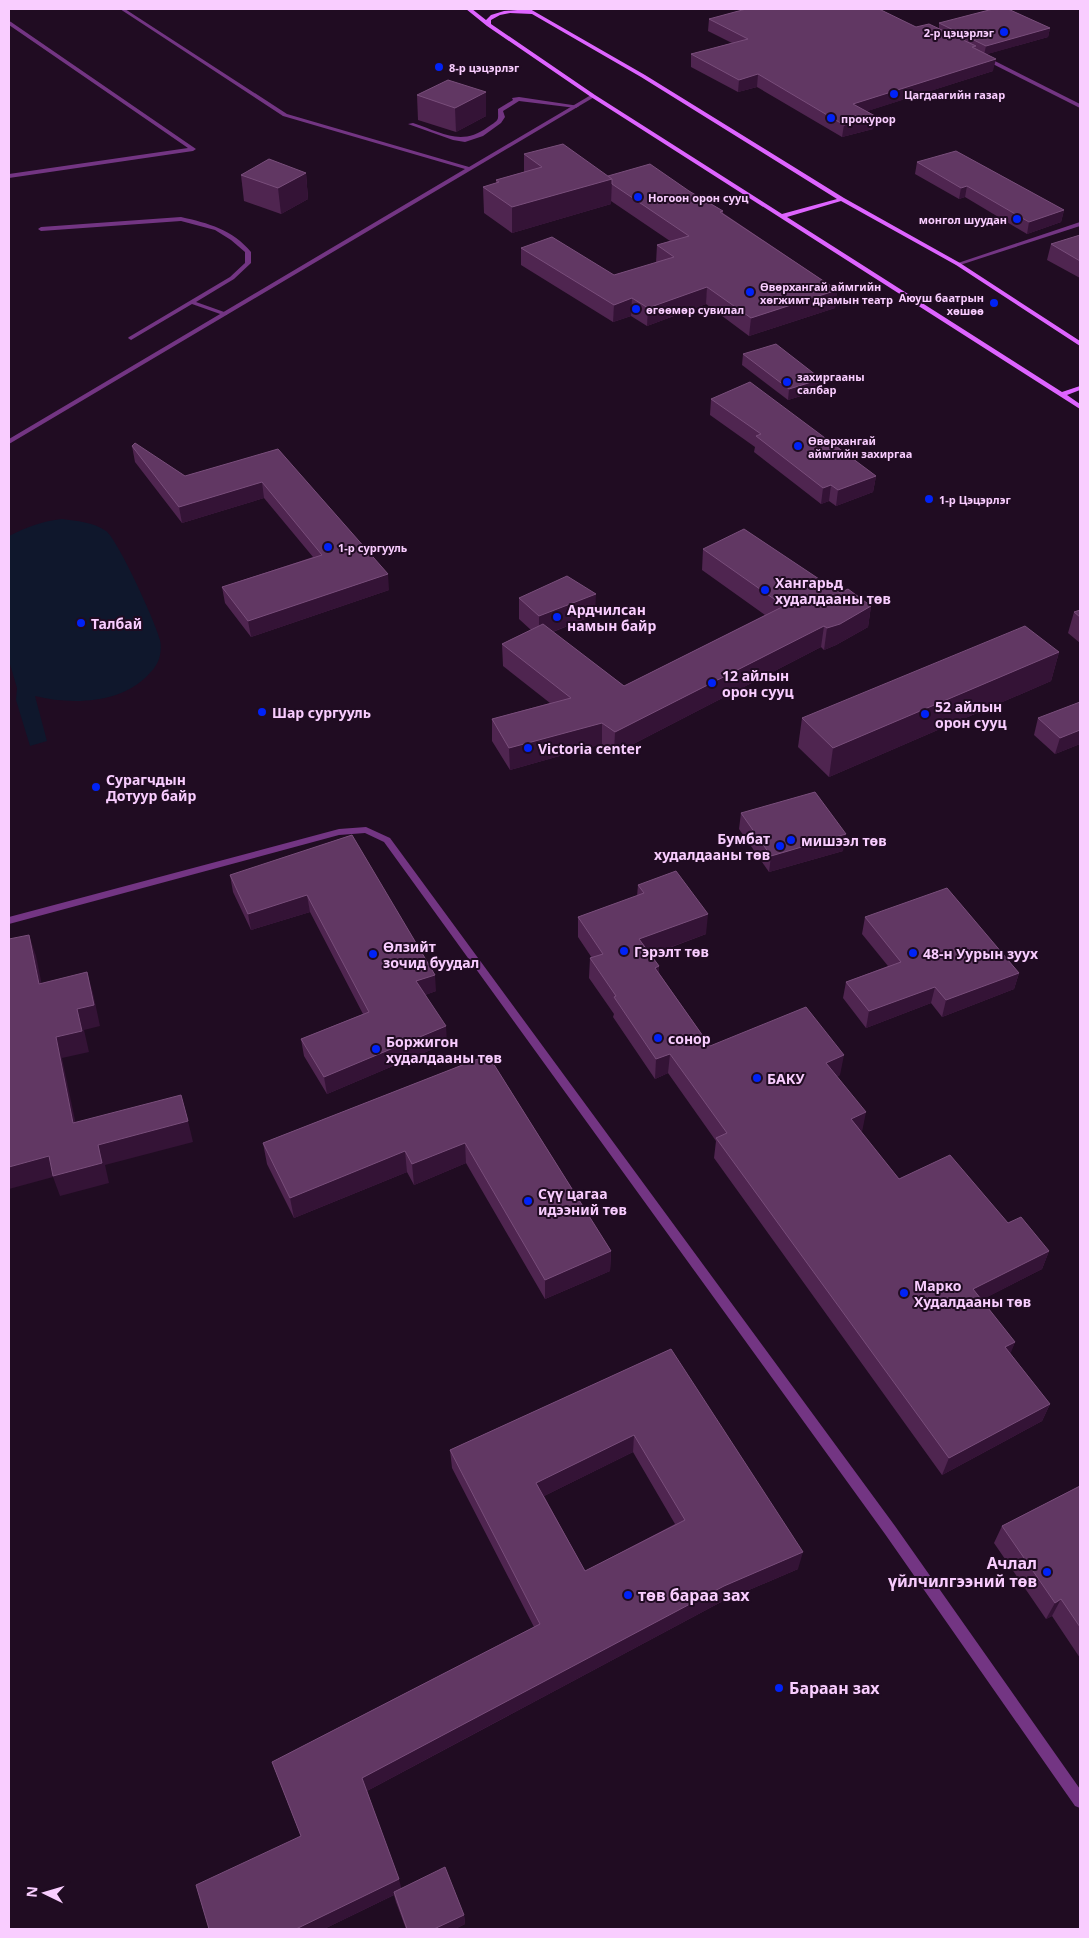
<svg xmlns="http://www.w3.org/2000/svg" width="1089" height="1938" viewBox="0 0 1089 1938" font-family="'Noto Sans',sans-serif">
	<style>
		.green { fill: #0f172c }
		.lines { fill: none; stroke-linecap: round; stroke-linejoin: round }
		.minor { fill: #733583; fill-rule: evenodd }
		.tertiary { fill: #733583; fill-rule: evenodd }
		.secondary { fill: #de64ff; fill-rule: evenodd }
		.wall { fill: #4f2550; fill-rule: evenodd }
		.shaded-wall { fill: #341336 }
		.building { fill: #613763; stroke: #794e7b; fill-rule: evenodd }
		.poi-dot { fill: #0023f8; stroke: #200c22; stroke-width: 2 }
		.labels { text-anchor: middle; dominant-baseline: central; stroke-width: 4; stroke-linejoin: round; paint-order: stroke }
		.far-poi-label { font-size: 11px; font-weight: bold; fill: #f9cdff; stroke: #200c22; text-anchor: start }
		.poi-label { font-size: 14px; font-weight: bold; fill: #f9cdff; stroke: #200c22; text-anchor: start }
		.near-poi-label { font-size: 16px; font-weight: bold; fill: #f9cdff; stroke: #200c22; text-anchor: start }
	</style>
	<rect width="100%" height="100%" fill="#200c22"/>
	<!-- green -->
	<path class="green" d="M62,519C77,521 93,522 106,531C118,540 156,623 160,640C161,644 161,651 160,655C159,662 154,669 149,674C122,704 71,705 35,696L47,741L30,746L16,700L17,688L9,661V536C27,527 42,521 62,519Z"/>
	<g class="lines">
		<!-- minor -->
		<g class="minor">
			<polygon points="9,21 11,22 196,149 193,151 9,178 9,174 188,148 9,25"/>
			<polygon points="981,56 985,56 1080,104 1080,108 981,58"/>
			<path d="M519,97L579,106L576,108L519,101L503,111L505,117L501,123L483,136L465,142L453,140L408,124L413,123C441,132 461,147 488,127C500,119 498,121 498,109L513,100L512,98Z"/>
			<path d="M181,217C208,223 233,230 251,252V263L234,279L196,302L227,313V315H223L192,304L131,340L128,338L129,337L230,277L245,263V252L231,240L215,230L181,221L41,231L38,229L41,227Z"/>
			<polygon points="1080,222 1080,226 960,265 955,264"/>
			<polygon points="366,827 390,838 895,1526 1080,1789 1080,1808 1075,1806 885,1534 384,842 365,833 339,835 9,924 9,917 339,829"/>
		</g>
		<!-- tertiary -->
		<polygon class="tertiary" points="120,9 125,9 287,114 469,167 591,95 596,96 9,444 9,439 465,169 283,116"/>
		<!-- secondary -->
		<path class="secondary" d="M466,9H472L486,20L491,15L504,11L530,9L645,75L844,198L960,263L1080,341V346L956,265L841,201L787,217L1062,392L1080,386V390L1067,395L1080,404V409L591,97L487,26ZM510,13L532,14L641,77L837,199L782,214L595,95L491,24V20L500,15Z"/>
	</g>
	<!-- wall -->
	<g class="wall">
		<polygon points="709,19 939,28 939,23 1050,28 1048,37 987,54 993,71 867,111 875,116 873,129 842,137 757,87 738,92 691,67 691,54 732,43 708,31"/>
		<polygon points="486,92 486,116 456,132 418,120 417,95"/>
		<polygon points="524,154 608,176 689,191 723,211 723,213 837,290 835,308 749,336 706,304 647,326 631,316 613,322 521,265 521,248 614,275 656,263 657,245 670,241 611,201 611,204 512,233 484,213 483,187 496,183 496,180 524,172"/>
		<polygon points="917,162 1064,210 1061,222 1027,234 965,197 959,199 915,174"/>
		<polygon points="306,173 308,199 281,214 244,201 241,175"/>
		<polygon points="1080,235 1080,278 1047,260 1051,244"/>
		<polygon points="743,354 820,390 788,400 742,365"/>
		<polygon points="711,399 876,476 873,492 836,506 829,501 821,504 754,452 755,447 710,415"/>
		<polygon points="132,446 185,476 278,449 389,590 251,637 225,603 222,587 313,557 264,498 182,523 135,462"/>
		<polygon points="703,549 840,593 871,606 868,627 836,645 824,650 821,647 614,754 602,744 510,770 492,741 492,719 550,703 503,666 502,644 531,630 519,619 519,598 595,615 553,632 624,686 765,615 702,570"/>
		<polygon points="1080,610 1080,643 1068,633 1074,612"/>
		<polygon points="1059,652 1051,681 829,777 798,747 802,718"/>
		<polygon points="1038,718 1080,744 1055,754 1034,735"/>
		<polygon points="741,813 843,851 769,872 739,829"/>
		<polygon points="352,835 436,991 425,995 447,1043 327,1094 304,1056 301,1039 363,1014 310,912 251,930 233,892 230,875"/>
		<polygon points="638,885 706,934 651,955 659,966 659,973 710,1046 840,1075 837,1076 861,1132 899,1179 1008,1223 1049,1251 1042,1269 981,1300 1015,1342 1010,1353 1050,1404 1042,1421 942,1475 714,1158 716,1141 668,1073 655,1079 613,1017 614,1014 589,978 590,958 592,958 578,937 578,917 637,896"/>
		<polygon points="865,917 1019,973 1014,989 942,1017 931,1003 866,1028 843,998 846,982 888,966 862,934"/>
		<polygon points="488,1055 611,1251 610,1271 545,1299 466,1163 414,1185 407,1172 294,1218 267,1164 263,1143"/>
		<path d="M671,1349L798,1569L721,1602L367,1791L401,1888L464,1915L465,1924L455,1929H406L396,1902L394,1895L324,1929H209L301,1836L272,1762L534,1627L452,1468L450,1450ZM633,1452L675,1524L585,1571L544,1496Z"/>
		<polygon points="1080,1486 1080,1658 1052,1616 1046,1619 994,1543 1002,1526"/>
	</g>
	<!-- shaded-wall -->
	<g class="shaded-wall">
		<polygon points="1050,28 1048,37 984,55 986,46"/>
		<polygon points="996,59 993,71 852,116 853,104"/>
		<polygon points="758,74 757,87 738,92 739,80"/>
		<polygon points="486,92 486,116 456,132 455,108"/>
		<polygon points="875,116 873,129 842,137 844,125"/>
		<polygon points="306,173 308,199 281,214 278,188"/>
		<polygon points="612,179 611,204 512,233 512,207"/>
		<polygon points="967,186 965,197 959,199 961,188"/>
		<polygon points="1064,210 1061,222 1027,234 1029,222"/>
		<polygon points="707,287 706,304 647,326 648,308"/>
		<polygon points="837,290 835,308 749,336 751,318"/>
		<polygon points="632,298 631,316 613,322 614,305"/>
		<polygon points="821,379 820,390 788,400 789,389"/>
		<polygon points="876,476 873,492 836,506 838,490"/>
		<polygon points="262,482 264,498 182,523 179,507"/>
		<polygon points="831,485 829,501 821,504 823,488"/>
		<polygon points="388,574 389,590 251,637 248,621"/>
		<polygon points="596,594 595,615 539,637 539,616"/>
		<polygon points="871,606 868,627 836,645 824,650 827,628"/>
		<polygon points="824,626 821,647 614,754 615,732"/>
		<polygon points="1059,652 1051,681 829,777 833,748"/>
		<polygon points="602,723 602,744 510,770 509,748"/>
		<polygon points="1080,730 1080,744 1055,754 1060,738"/>
		<polygon points="846,834 843,851 769,872 771,856"/>
		<polygon points="307,895 310,912 251,930 248,914"/>
		<polygon points="708,914 706,934 638,959 639,939"/>
		<polygon points="29,935 36,956 46,1005 39,984"/>
		<polygon points="659,966 658,986 655,968"/>
		<polygon points="87,972 93,993 100,1026 84,1030 89,1052 62,1058 80,1144 73,1123 56,1037 77,1009"/>
		<polygon points="1019,973 1014,989 942,1017 946,1000"/>
		<polygon points="435,975 436,991 417,998 416,981"/>
		<polygon points="935,987 931,1003 866,1028 869,1011"/>
		<polygon points="446,1026 447,1043 327,1094 324,1077"/>
		<polygon points="670,1054 668,1073 655,1079 656,1059"/>
		<polygon points="844,1055 840,1075 823,1083 826,1063"/>
		<polygon points="866,1112 862,1132 851,1119"/>
		<polygon points="188,1121 193,1142 105,1165 109,1183 60,1196 53,1177 9,1189 9,1167 49,1156 98,1145"/>
		<polygon points="465,1143 466,1163 414,1185 412,1164"/>
		<polygon points="405,1151 407,1172 294,1218 290,1198"/>
		<polygon points="611,1251 610,1271 545,1299 545,1280"/>
		<polygon points="1049,1251 1042,1269 966,1308 973,1289"/>
		<polygon points="1015,1342 1008,1360 1005,1347"/>
		<polygon points="1050,1404 1042,1421 942,1475 949,1458"/>
		<polygon points="634,1435 633,1452 536,1500 536,1483"/>
		<polygon points="803,1552 798,1569 721,1602 365,1792 362,1778 724,1586"/>
		<polygon points="1061,1599 1052,1616 1046,1619 1055,1603"/>
		<polygon points="399,1879 402,1891 324,1929 296,1929"/>
		<polygon points="464,1915 465,1924 455,1929 434,1929"/>
	</g>
	<!-- building -->
	<g class="building">
		<polygon points="746,9 879,9 916,27 929,24 976,46 972,47 996,59 853,104 875,116 844,125 758,74 739,80 691,54 748,39 709,19"/>
		<polygon points="993,9 1008,9 1050,28 986,46 939,23"/>
		<polygon points="448,80 486,92 455,108 417,95"/>
		<polygon points="563,144 612,179 512,207 483,187 499,182 496,180 542,167 524,154"/>
		<polygon points="956,151 1064,210 1029,222 967,186 961,188 917,162"/>
		<polygon points="269,159 306,173 278,188 241,175"/>
		<polygon points="650,164 689,191 723,211 720,212 837,290 751,318 707,287 648,308 632,298 614,305 521,248 552,237 614,275 674,257 657,245 689,236 612,184 612,179 608,176"/>
		<polygon points="1080,235 1080,261 1051,244"/>
		<polygon points="776,344 821,379 789,389 743,354"/>
		<polygon points="750,382 876,476 838,490 831,485 823,488 756,436 761,434 711,399"/>
		<polygon points="135,443 185,476 278,449 388,574 248,621 222,587 322,555 262,482 179,507 132,446"/>
		<polygon points="744,529 840,593 848,589 871,606 840,624 827,628 824,626 615,732 602,723 509,748 492,719 571,698 502,644 543,624 624,686 784,606 703,549"/>
		<polygon points="567,576 596,594 539,616 519,598"/>
		<polygon points="1080,610 1080,617 1074,612"/>
		<polygon points="1025,626 1059,652 833,748 802,718"/>
		<polygon points="1080,702 1080,730 1060,738 1038,718"/>
		<polygon points="815,792 846,834 771,856 741,813"/>
		<polygon points="352,835 435,975 416,981 446,1026 324,1077 301,1039 369,1012 307,895 248,914 230,875"/>
		<polygon points="676,871 708,914 639,939 659,966 655,968 710,1046 806,1007 844,1055 826,1063 866,1112 851,1119 899,1179 950,1155 1008,1223 1021,1217 1049,1251 973,1289 1015,1342 1005,1347 1050,1404 949,1458 716,1138 727,1133 670,1054 656,1059 614,997 616,996 590,958 603,954 578,917 644,893 638,885"/>
		<polygon points="947,888 1019,973 946,1000 935,987 869,1011 846,982 901,962 865,917"/>
		<polygon points="29,935 39,984 87,972 94,1005 77,1009 82,1031 56,1037 73,1123 181,1095 188,1121 98,1145 102,1163 53,1176 49,1156 9,1167 9,939"/>
		<polygon points="488,1055 611,1251 545,1280 465,1143 412,1164 405,1151 290,1198 263,1143"/>
		<path d="M671,1349L803,1552L724,1586L362,1778L399,1879L296,1929H209L196,1885L301,1836L272,1762L540,1624L450,1450ZM634,1435L685,1520L585,1571L536,1483Z"/>
		<polygon points="1080,1486 1080,1627 1061,1599 1055,1603 1002,1526"/>
		<polygon points="445,1867 464,1915 434,1929 407,1929 394,1892"/>
	</g>
	<!-- markers -->
	<g class="poi-dot">
		<circle cx="1004" cy="32" r="5"/>
		<circle cx="439" cy="67" r="5"/>
		<circle cx="894" cy="94" r="5"/>
		<circle cx="831" cy="118" r="5"/>
		<circle cx="638" cy="197" r="5"/>
		<circle cx="1017" cy="219" r="5"/>
		<circle cx="750" cy="292" r="5"/>
		<circle cx="994" cy="303" r="5"/>
		<circle cx="636" cy="309" r="5"/>
		<circle cx="787" cy="382" r="5"/>
		<circle cx="798" cy="446" r="5"/>
		<circle cx="929" cy="499" r="5"/>
		<circle cx="328" cy="547" r="5"/>
		<circle cx="765" cy="590" r="5"/>
		<circle cx="557" cy="617" r="5"/>
		<circle cx="81" cy="623" r="5"/>
		<circle cx="712" cy="683" r="5"/>
		<circle cx="262" cy="712" r="5"/>
		<circle cx="925" cy="714" r="5"/>
		<circle cx="528" cy="748" r="5"/>
		<circle cx="96" cy="787" r="5"/>
		<circle cx="791" cy="840" r="5"/>
		<circle cx="780" cy="846" r="5"/>
		<circle cx="624" cy="951" r="5"/>
		<circle cx="913" cy="953" r="5"/>
		<circle cx="373" cy="954" r="5"/>
		<circle cx="658" cy="1038" r="5"/>
		<circle cx="376" cy="1049" r="5"/>
		<circle cx="757" cy="1078" r="5"/>
		<circle cx="528" cy="1201" r="5"/>
		<circle cx="904" cy="1293" r="5"/>
		<circle cx="1047" cy="1572" r="5"/>
		<circle cx="628" cy="1595" r="5"/>
		<circle cx="779" cy="1688" r="5"/>
	</g>
	<g class="labels">
		<!-- far-poi labels -->
		<g class="far-poi-label">
			<text x="994" y="32" text-anchor="end">2-р цэцэрлэг</text>
			<text x="449" y="67">8-р цэцэрлэг</text>
			<text x="904" y="94">Цагдаагийн газар</text>
			<text x="841" y="118">прокурор</text>
			<text x="648" y="197">Ногоон орон сууц</text>
			<text x="1007" y="219" text-anchor="end">монгол шуудан</text>
			<text x="760" y="286">Өвөрхангай аймгийн<tspan x="760" dy="13">хөгжимт драмын театр</tspan></text>
			<text x="984" y="297" text-anchor="end">Аюуш баатрын<tspan x="984" dy="13">хөшөө</tspan></text>
			<text x="646" y="309">өгөөмөр сувилал</text>
			<text x="797" y="376">захиргааны<tspan x="797" dy="13">салбар</tspan></text>
			<text x="808" y="440">Өвөрхангай<tspan x="808" dy="13">аймгийн захиргаа</tspan></text>
			<text x="939" y="499">1-р Цэцэрлэг</text>
			<text x="338" y="547">1-р сургууль</text>
		</g>
		<!-- poi labels -->
		<g class="poi-label">
			<text x="775" y="582">Хангарьд<tspan x="775" dy="16">худалдааны төв</tspan></text>
			<text x="567" y="609">Ардчилсан<tspan x="567" dy="16">намын байр</tspan></text>
			<text x="91" y="623">Талбай</text>
			<text x="722" y="675">12 айлын<tspan x="722" dy="16">орон сууц</tspan></text>
			<text x="935" y="706">52 айлын<tspan x="935" dy="16">орон сууц</tspan></text>
			<text x="272" y="712">Шар сургууль</text>
			<text x="538" y="748">Victoria center</text>
			<text x="106" y="779">Сурагчдын<tspan x="106" dy="16">Дотуур байр</tspan></text>
			<text x="770" y="838" text-anchor="end">Бумбат<tspan x="770" dy="16">худалдааны төв</tspan></text>
			<text x="801" y="840">мишээл төв</text>
			<text x="383" y="946">Өлзийт<tspan x="383" dy="16">зочид буудал</tspan></text>
			<text x="634" y="951">Гэрэлт төв</text>
			<text x="923" y="953">48-н Уурын зуух</text>
			<text x="668" y="1038">сонор</text>
			<text x="386" y="1041">Боржигон<tspan x="386" dy="16">худалдааны төв</tspan></text>
			<text x="767" y="1078">БАКУ</text>
			<text x="538" y="1193">Сүү цагаа<tspan x="538" dy="16">идээний төв</tspan></text>
			<text x="914" y="1285">Марко<tspan x="914" dy="16">Худалдааны төв</tspan></text>
		</g>
		<!-- near-poi labels -->
		<g class="near-poi-label">
			<text x="1037" y="1563" text-anchor="end">Ачлал<tspan x="1037" dy="18">үйлчилгээний төв</tspan></text>
			<text x="638" y="1595">төв бараа зах</text>
			<text x="789" y="1688">Бараан зах</text>
		</g>
	</g>
	<!-- border -->
	<rect width="1089" height="1938" fill="none" stroke="#f9cdff" stroke-width="20"/>
	<!-- north arrow -->
	<g transform="translate(45 1893) rotate(275)" stroke="#200c22" stroke-width="4" paint-order="stroke">
	<path d="M0-4L9 19L0 12L-9 19Z" fill="#f9cdff"/>
	<text y="-8" font-size="14" font-weight="bold" text-anchor="middle" fill="#f9cdff">N</text>
	</g>
</svg>
